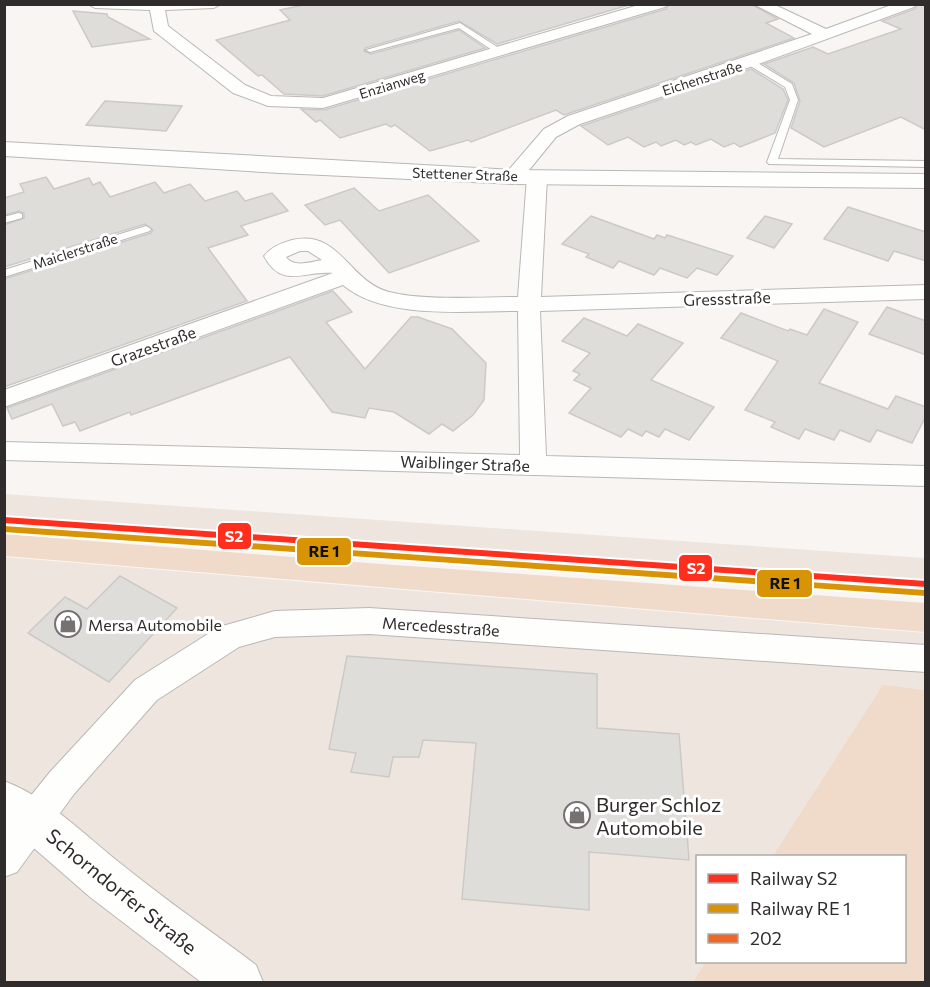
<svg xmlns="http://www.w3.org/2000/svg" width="930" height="987" viewBox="0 0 930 987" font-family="Commissioner,sans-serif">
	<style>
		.built { fill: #eee5df; fill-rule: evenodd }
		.green { fill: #f0dac9 }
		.building { fill: #dfddda; stroke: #cccac7; stroke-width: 1.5 }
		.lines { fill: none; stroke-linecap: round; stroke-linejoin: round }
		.service-casing { stroke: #bab7b6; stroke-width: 2 }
		.minor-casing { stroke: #bab7b6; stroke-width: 2 }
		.tertiary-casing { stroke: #bab7b6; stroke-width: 2 }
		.service { fill: #fefefd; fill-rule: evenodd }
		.minor { fill: #fefefd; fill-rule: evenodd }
		.tertiary { fill: #fefefd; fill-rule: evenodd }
		.bus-1-casing { stroke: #fff; stroke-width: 7 }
		.bus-1 { stroke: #f26522; stroke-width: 4 }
		.rail-1-casing { stroke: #fff; stroke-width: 4 }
		.rail-2-casing { stroke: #fff; stroke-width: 4 }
		.rail-1 { fill: #ff2e1d; fill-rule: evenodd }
		.rail-2 { fill: #d99406; fill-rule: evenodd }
		.labels { text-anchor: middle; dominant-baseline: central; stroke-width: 6; stroke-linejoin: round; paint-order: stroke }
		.far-street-label { font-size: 14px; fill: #2f2c2b; stroke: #fff }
		.street-label { font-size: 16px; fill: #2f2c2b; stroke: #fff }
		.poi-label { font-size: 16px; fill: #2f2c2b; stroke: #fff; text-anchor: start }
		.near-poi-label { font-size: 20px; fill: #2f2c2b; stroke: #fff; text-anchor: start }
		.near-street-label { font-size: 20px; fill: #2f2c2b; stroke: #fff }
		.line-badge { stroke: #fff; stroke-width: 2 }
		.badge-label { font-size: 16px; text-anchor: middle; font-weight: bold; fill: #fff }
		.pale-badge-label { font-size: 16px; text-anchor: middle; font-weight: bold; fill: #111 }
	</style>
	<rect width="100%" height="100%" fill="#f8f5f2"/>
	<!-- built -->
	<g class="built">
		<polygon points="4,494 925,558 925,595 5,529"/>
		<path d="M4,557L925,633V982H5ZM698,856H904V962H698Z"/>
	</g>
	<!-- green -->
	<g class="green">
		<polygon points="4,534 367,563 925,603 925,632 5,556"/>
		<polygon points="883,685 925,690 925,982 693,982 706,962 904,962 904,856 773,856"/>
	</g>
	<!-- building -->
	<g class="building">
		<polygon points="308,4 632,4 497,44 459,21 365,48 364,51 371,54 459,30 485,48 323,96 284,94 262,75 258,76 216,40 290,20 280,10"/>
		<polygon points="669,4 751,4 778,19 766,23 794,38 564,115 556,110 471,142 468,140 430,151 395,125 391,127 386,124 340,138 320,120 316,122 301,109 324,110 666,9"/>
		<polygon points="918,4 926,4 926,130 901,117 824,147 791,128 800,101 794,83 764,64 813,47 828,54 901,29 882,21 915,9"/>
		<polygon points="73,11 107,14 108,17 150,39 92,47"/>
		<polygon points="751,69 783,89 788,100 775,133 740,147 734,143 724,147 711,139 696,145 691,142 684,145 676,140 661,146 656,142 644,147 628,137 608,145 581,126"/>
		<polygon points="105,101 182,106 166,131 86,125"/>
		<polygon points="46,177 54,189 89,178 93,185 100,182 110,197 155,182 164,193 190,184 205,201 237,191 245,201 272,193 288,211 241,226 248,235 208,248 247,301 4,387 4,279 151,233 153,230 145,224 4,267 4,225 24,218 24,213 19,211 4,215 4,198 24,192 20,184"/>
		<polygon points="354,188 379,211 428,195 479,241 389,273 340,220 325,225 305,205"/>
		<polygon points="848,207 926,232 926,261 894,251 888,261 824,239"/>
		<polygon points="591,216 654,239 657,235 665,238 667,235 733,256 717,275 697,268 687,278 660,268 654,275 619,261 613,268 586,257 589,254 562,244"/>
		<polygon points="765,216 792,224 774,248 747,238"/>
		<polygon points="333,291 352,312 326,322 365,369 411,317 418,317 452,329 486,363 484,400 473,415 453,431 442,424 429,434 394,412 369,408 365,418 332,412 290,357 131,415 130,412 80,431 75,422 63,426 52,404 12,419 7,408"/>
		<polygon points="887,307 926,321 926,355 869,334"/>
		<polygon points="824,309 858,322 819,383 888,409 896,396 926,407 926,416 912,443 877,430 870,442 840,430 834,440 805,429 799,439 771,427 775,422 745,410 778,361 721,338 741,313 788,331 790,329 807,335"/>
		<polygon points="584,318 627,336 638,324 683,343 651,380 714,407 689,440 665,429 659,437 646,431 642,436 628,429 621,437 569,413 591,388 574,380 580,374 573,371 590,353 562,341"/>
		<polygon points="120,576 177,608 109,682 28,633 65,597 87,609"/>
		<polygon points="347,656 597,674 597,728 679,734 689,860 589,852 589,910 462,899 476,743 423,740 419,757 393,757 389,777 351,772 356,753 329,749"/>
	</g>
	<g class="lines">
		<defs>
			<g id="service">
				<polygon points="460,23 505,52 498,54 459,28 370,52 366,50"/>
				<polygon points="747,60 753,60 792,84 798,100 778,159 926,161 926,167 769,164 767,162 790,100 785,87 747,64"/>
				<polygon points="18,213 22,214 22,218 4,223 4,217"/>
				<polygon points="146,226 151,229 150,231 4,277 4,270"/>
			</g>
			<g id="minor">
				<polygon points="88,4 221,4 214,8 165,10 168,26 245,85 271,96 323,98 642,4 667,4 665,7 323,108 268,106 233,93 154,31 150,10 95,8"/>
				<polygon points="753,4 773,4 826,29 894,4 916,4 914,7 756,65 580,124 556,137 520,181 506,181 503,177 506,173 544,129 568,116 812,34"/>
				<path d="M537,171L544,173L547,177L541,297L926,285V299L540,311L546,456L926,466V486L4,460V442L520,455L518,311C467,311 384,320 343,285L4,407V390L333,273C305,270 282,290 264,256C271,247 281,243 292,240C340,229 348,281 389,292C425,301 480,297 518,297L527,177L530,173ZM300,251H308L322,260C310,262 294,268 286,257Z"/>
				<polygon points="369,608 926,645 926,672 369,634 275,637 239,647 157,700 74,794 17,872 4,877 4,829 50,772 135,680 219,627 275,611"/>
			</g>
			<g id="tertiary">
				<polygon points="4,142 513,170 926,174 926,188 513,184 280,173 4,156"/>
				<path d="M4,781C49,798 83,834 120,863C164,899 211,931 256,965L263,982H201L90,897L20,836L4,826Z"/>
			</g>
		</defs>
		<!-- service casing -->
		<use href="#service" class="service-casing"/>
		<!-- minor casing -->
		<use href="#minor" class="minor-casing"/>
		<!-- tertiary casing -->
		<use href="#tertiary" class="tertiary-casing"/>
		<!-- service -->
		<use href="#service" class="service"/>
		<!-- minor -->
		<use href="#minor" class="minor"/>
		<!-- tertiary -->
		<use href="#tertiary" class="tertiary"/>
		<defs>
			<polyline id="bus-1" points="110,4 200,4"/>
		</defs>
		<!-- bus-1 casing -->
		<use href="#bus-1" class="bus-1-casing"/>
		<!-- bus-1 -->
		<use href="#bus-1" class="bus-1"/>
		<defs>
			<polygon id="rail-1" points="4,517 926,581 926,587 4,523"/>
			<polygon id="rail-2" points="4,526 925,590 926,596 4,532"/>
		</defs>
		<!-- rail-1 casing -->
		<use href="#rail-1" class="rail-1-casing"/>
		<!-- rail-2 casing -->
		<use href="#rail-2" class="rail-2-casing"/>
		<!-- rail-1 -->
		<use href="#rail-1" class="rail-1"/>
		<!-- rail-2 -->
		<use href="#rail-2" class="rail-2"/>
	</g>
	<!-- icons -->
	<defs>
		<symbol id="shop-ring" viewBox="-11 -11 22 22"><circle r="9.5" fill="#fff" stroke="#757271" stroke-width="1.5"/><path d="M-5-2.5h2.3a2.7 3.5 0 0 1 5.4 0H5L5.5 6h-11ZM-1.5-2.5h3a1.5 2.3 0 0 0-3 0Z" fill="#757271"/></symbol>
	</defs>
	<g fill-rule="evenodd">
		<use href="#shop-ring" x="53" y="609" width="30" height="30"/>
		<use href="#shop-ring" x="562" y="800" width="30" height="30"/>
	</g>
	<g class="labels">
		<!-- far-street labels -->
		<g class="far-street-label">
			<text transform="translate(702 78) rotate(-18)">Eichenstraße</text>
			<text transform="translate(392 84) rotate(-17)">Enzianweg</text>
			<text transform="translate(465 174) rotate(2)">Stettener Straße</text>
			<text transform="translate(75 251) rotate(-18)">Maiclerstraße</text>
		</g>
		<!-- street labels -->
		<g class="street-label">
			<text transform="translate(727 298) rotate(-2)">Gressstraße</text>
			<text transform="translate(153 346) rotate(-20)">Grazestraße</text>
			<text transform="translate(465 463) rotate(2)">Waiblinger Straße</text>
			<text transform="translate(441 626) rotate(4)">Mercedesstraße</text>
		</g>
		<!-- poi labels -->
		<g class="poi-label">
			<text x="88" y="624">Mersa Automobile</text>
		</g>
		<!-- near-poi labels -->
		<g class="near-poi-label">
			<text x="596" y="804">Burger Schloz<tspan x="596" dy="23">Automobile</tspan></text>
		</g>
		<!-- near-street labels -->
		<g class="near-street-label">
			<text transform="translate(122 891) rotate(39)">Schorndorfer Straße</text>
		</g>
	</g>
	<g class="line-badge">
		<rect x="217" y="522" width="35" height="28" rx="6" fill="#ff2e1d"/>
		<rect x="296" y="537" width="56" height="29" rx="6" fill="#d99406"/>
		<rect x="678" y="554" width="35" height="28" rx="6" fill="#ff2e1d"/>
		<rect x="756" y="569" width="57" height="29" rx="6" fill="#d99406"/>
	</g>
	<g class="badge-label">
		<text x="234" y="542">S2</text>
		<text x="696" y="574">S2</text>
	</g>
	<g class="pale-badge-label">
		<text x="324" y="557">RE 1</text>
		<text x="785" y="589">RE 1</text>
	</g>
	<!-- border -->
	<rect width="930" height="987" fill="none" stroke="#2f2c2b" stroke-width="12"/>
	<!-- legend -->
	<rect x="696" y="855" width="210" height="108" fill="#ffffff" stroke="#acabaa" stroke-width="1.5"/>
	<rect x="708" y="874" width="30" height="9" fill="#ff2e1d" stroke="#acabaa" stroke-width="1.5"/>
	<text x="750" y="885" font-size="18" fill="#2f2c2b">Railway S2</text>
	<rect x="708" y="904" width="30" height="9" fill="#d99406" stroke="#acabaa" stroke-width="1.5"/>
	<text x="750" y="915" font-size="18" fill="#2f2c2b">Railway RE 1</text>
	<rect x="708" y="934" width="30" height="9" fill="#f26522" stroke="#acabaa" stroke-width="1.5"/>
	<text x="750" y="945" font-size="18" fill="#2f2c2b">202</text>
</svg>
